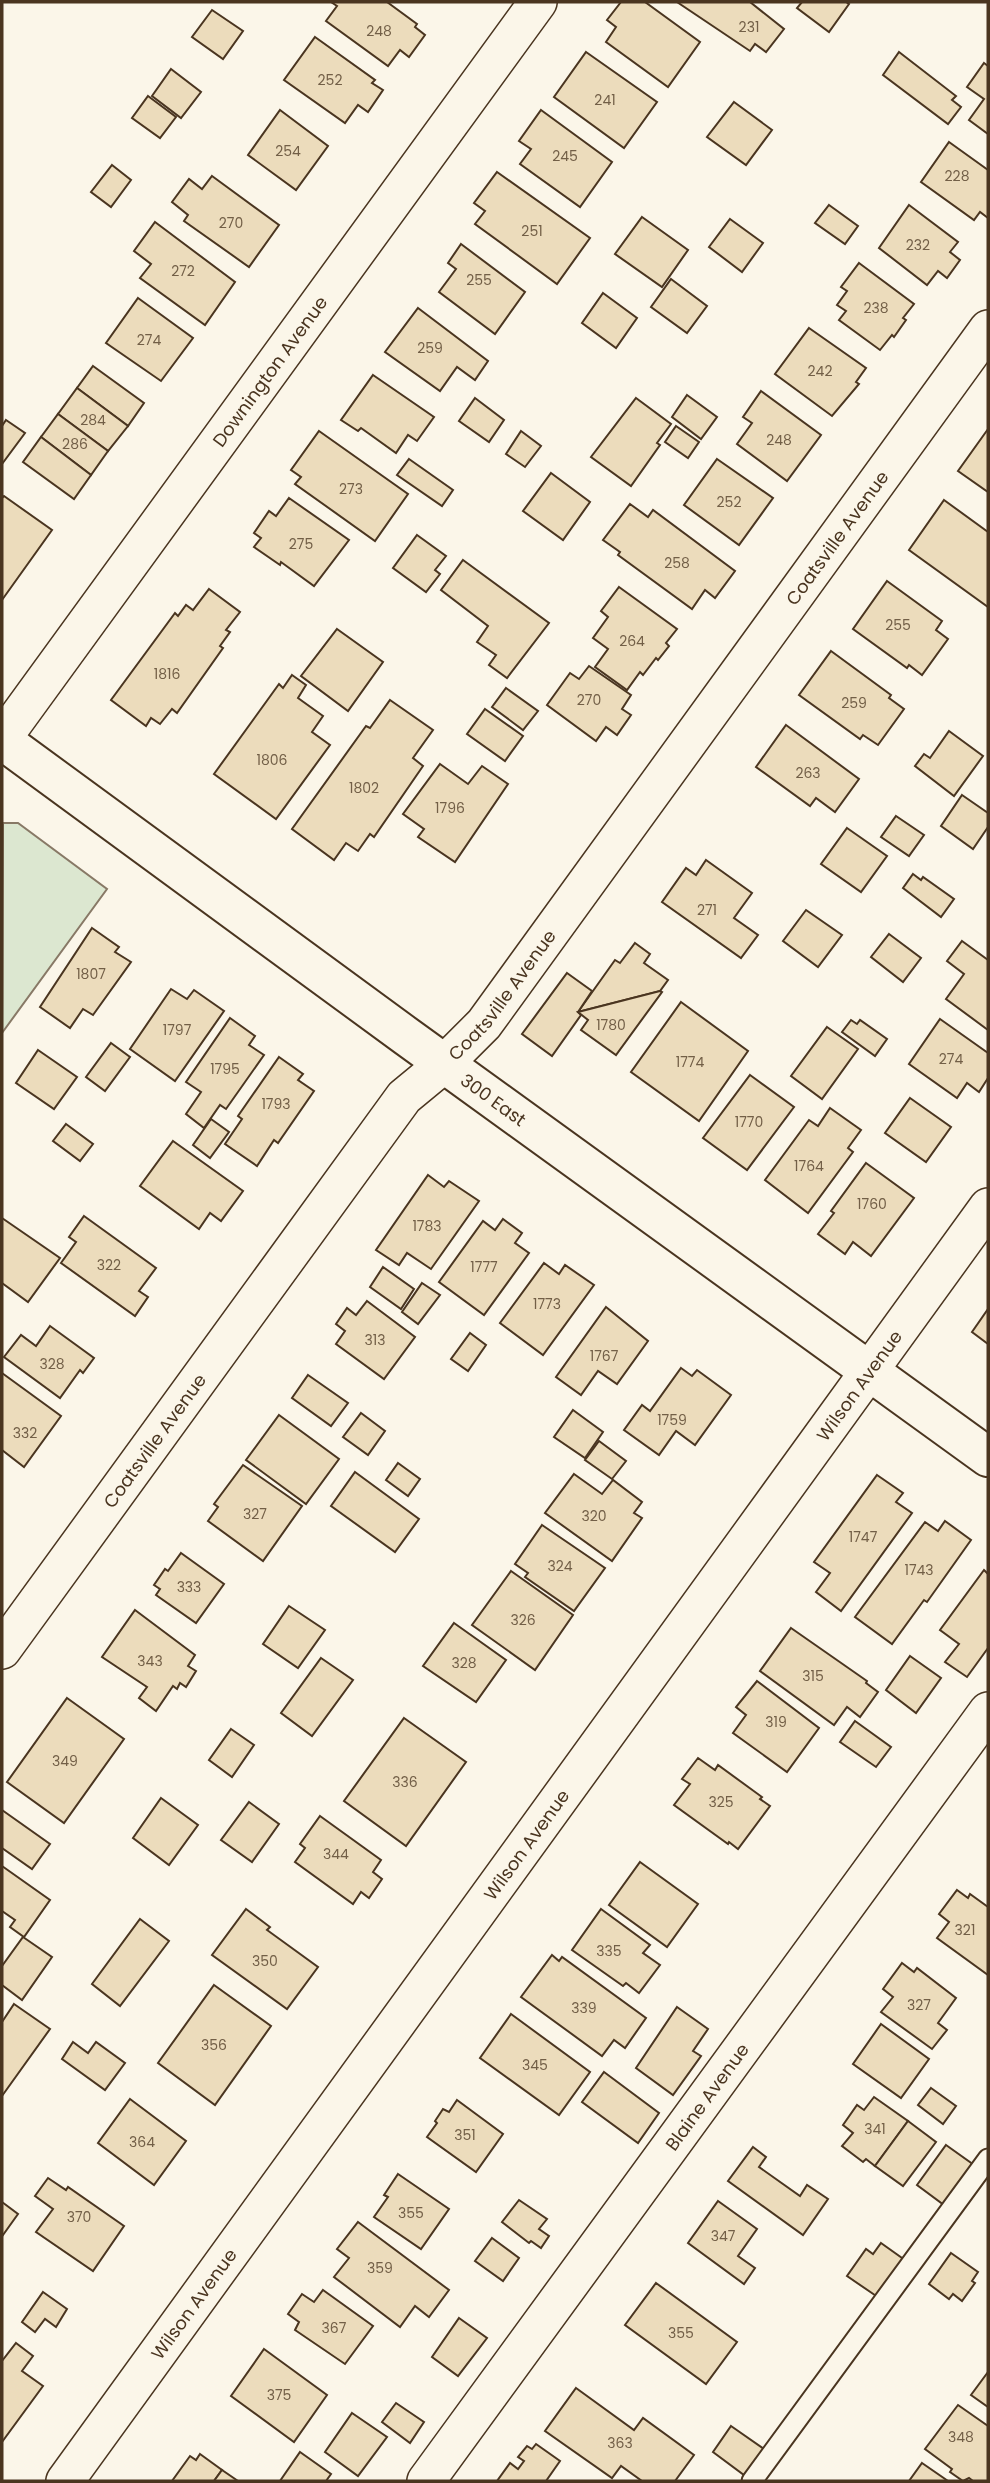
<svg xmlns="http://www.w3.org/2000/svg" width="990" height="2483" viewBox="0 0 990 2483" font-family="Poppins,sans-serif">
	<style>
		.green { fill: #dce7d0; stroke: #887966; stroke-width: 2 }
		.building { fill: #ecdcbc; stroke: #4a3520; stroke-width: 2 }
		.lines { fill: none; stroke-linecap: round; stroke-linejoin: round }
		.lane-casing { stroke: #4a3520; stroke-width: 23 }
		.street-casing { stroke: #4a3520; stroke-width: 40 }
		.secondary-casing { stroke: #4a3520; stroke-width: 42 }
		.lane { stroke: #fbf6e9; stroke-width: 19 }
		.street { stroke: #fbf6e9; stroke-width: 37 }
		.secondary { stroke: #fbf6e9; stroke-width: 38 }
		.labels { text-anchor: middle; dominant-baseline: central; stroke-width: 5; stroke-linejoin: round; paint-order: stroke }
		.number-label { font-size: 14px; fill: #725f47 }
		.street-label { font-size: 18px; fill: #4a3520; stroke: #fbf6e9 }
	</style>
	<rect width="100%" height="100%" fill="#fbf6e9"/>
	<!-- green -->
	<polygon class="green" points="3,823 18,823 107,889 2,1033"/>
	<!-- building -->
	<g class="building">
		<polygon points="331,2 387,2 417,24 415,27 425,35 409,57 400,50 388,66 326,21 337,6"/>
		<polygon points="621,2 645,2 700,42 668,87 606,42 616,27 607,20"/>
		<polygon points="677,2 750,2 784,29 766,52 755,44 750,51"/>
		<polygon points="802,2 846,2 849,4 829,32 797,8"/>
		<polygon points="212,10 243,31 223,59 192,37"/>
		<polygon points="315,37 375,80 372,83 383,90 368,112 358,105 345,123 284,80"/>
		<polygon points="586,52 657,102 624,148 554,97"/>
		<polygon points="899,52 956,96 952,100 961,107 948,124 883,75"/>
		<polygon points="984,63 988,66 988,134 969,120 984,99 967,87"/>
		<polygon points="171,69 201,92 181,118 152,96"/>
		<polygon points="148,96 176,117 160,138 132,118"/>
		<polygon points="734,102 772,130 746,165 707,137"/>
		<polygon points="280,110 328,146 296,190 248,155"/>
		<polygon points="541,110 612,162 580,207 520,164 531,149 519,141"/>
		<polygon points="949,142 988,170 988,218 980,212 974,220 921,182"/>
		<polygon points="112,165 131,180 111,207 91,192"/>
		<polygon points="497,172 590,238 557,284 475,224 485,211 474,203"/>
		<polygon points="212,176 279,225 249,267 184,221 188,215 172,202 189,179 202,189"/>
		<polygon points="829,205 858,226 845,244 815,223"/>
		<polygon points="909,205 958,242 950,252 960,260 947,278 938,271 927,285 879,248"/>
		<polygon points="642,217 688,250 662,287 615,254"/>
		<polygon points="730,219 763,243 742,272 709,247"/>
		<polygon points="155,222 235,282 205,325 140,278 151,264 134,251"/>
		<polygon points="461,244 525,292 495,334 439,292 456,269 448,263"/>
		<polygon points="859,263 914,304 903,318 906,320 894,337 892,335 880,350 839,320 846,311 837,305 847,291 841,287"/>
		<polygon points="671,279 707,306 687,333 651,307"/>
		<polygon points="603,293 637,318 616,348 582,323"/>
		<polygon points="138,298 193,338 161,381 106,343"/>
		<polygon points="418,308 488,361 475,380 457,367 440,391 385,352"/>
		<polygon points="809,328 866,368 856,382 859,384 832,416 775,374"/>
		<polygon points="93,366 144,403 128,426 77,388"/>
		<polygon points="373,375 434,417 417,441 408,435 396,453 361,428 358,431 341,420"/>
		<polygon points="77,388 128,426 108,451 58,414"/>
		<polygon points="761,391 821,435 787,481 737,444 752,423 743,417"/>
		<polygon points="687,395 717,417 701,439 672,417"/>
		<polygon points="475,398 504,420 489,442 459,421"/>
		<polygon points="636,398 671,424 657,443 660,445 631,486 591,457"/>
		<polygon points="58,414 108,451 91,475 41,437"/>
		<polygon points="6,420 25,433 2,464 2,426"/>
		<polygon points="676,426 699,442 688,458 665,442"/>
		<polygon points="988,429 988,492 958,471"/>
		<polygon points="319,431 408,494 375,541 295,484 301,477 291,470"/>
		<polygon points="521,431 541,446 525,467 506,454"/>
		<polygon points="41,437 91,475 74,499 23,462"/>
		<polygon points="409,459 453,490 442,506 397,475"/>
		<polygon points="717,459 773,498 739,545 684,505"/>
		<polygon points="551,473 590,502 563,540 523,511"/>
		<polygon points="4,496 52,530 2,600 2,498"/>
		<polygon points="289,498 349,540 314,586 281,562 280,565 254,547 261,538 254,533 269,511 276,516"/>
		<polygon points="944,500 988,532 988,607 909,550"/>
		<polygon points="630,504 648,517 653,510 735,571 715,598 705,590 692,609 618,555 620,552 603,540"/>
		<polygon points="417,535 446,556 435,570 440,574 426,592 393,568"/>
		<polygon points="463,560 549,623 507,678 489,665 496,655 477,642 488,626 441,590"/>
		<polygon points="887,581 942,621 936,630 948,639 922,675 909,665 907,668 853,629"/>
		<polygon points="619,587 677,629 666,643 669,646 658,660 656,658 643,675 640,672 627,690 595,667 608,649 593,638 608,617 601,611"/>
		<polygon points="209,589 240,612 226,630 230,632 220,646 223,648 177,713 172,709 160,724 151,718 146,726 111,700 175,613 178,616 186,605 193,610"/>
		<polygon points="337,629 383,662 348,711 301,676"/>
		<polygon points="831,651 891,695 889,698 904,709 878,745 863,735 860,739 799,695"/>
		<polygon points="589,666 631,695 622,709 631,715 617,735 606,727 596,741 547,705 570,673 579,679"/>
		<polygon points="292,675 306,685 298,698 323,716 312,732 330,745 276,819 214,774 279,684 283,688"/>
		<polygon points="506,688 538,711 523,730 492,707"/>
		<polygon points="390,700 433,730 413,758 423,766 374,837 370,834 358,851 346,843 334,860 292,829 366,726 370,728"/>
		<polygon points="485,709 523,736 505,761 467,734"/>
		<polygon points="786,725 859,779 835,812 816,798 810,806 756,767"/>
		<polygon points="949,731 983,756 954,796 915,766 924,754 930,758"/>
		<polygon points="440,764 468,784 482,766 508,784 455,862 418,837 424,829 403,814"/>
		<polygon points="962,795 988,813 988,827 973,849 941,826"/>
		<polygon points="896,816 924,835 909,856 881,837"/>
		<polygon points="847,828 887,856 861,892 821,864"/>
		<polygon points="706,860 752,893 734,918 758,935 741,958 662,902 686,868 696,875"/>
		<polygon points="913,874 921,880 923,877 954,899 941,917 903,888"/>
		<polygon points="806,910 842,935 818,967 783,941"/>
		<polygon points="92,928 119,947 115,952 131,962 93,1015 83,1009 70,1028 40,1007"/>
		<polygon points="889,934 921,958 903,982 871,957"/>
		<polygon points="962,941 988,960 988,1030 946,999 964,974 947,961"/>
		<polygon points="635,943 650,954 644,963 668,980 660,991 578,1012 615,960 620,963"/>
		<polygon points="567,973 592,991 578,1012 581,1015 552,1056 522,1034"/>
		<polygon points="171,989 187,999 194,990 224,1011 175,1081 130,1049"/>
		<polygon points="660,991 662,992 616,1055 581,1030 588,1020 578,1012"/>
		<polygon points="681,1002 748,1051 699,1121 631,1072"/>
		<polygon points="230,1018 255,1036 249,1045 264,1055 226,1109 220,1105 204,1128 186,1114 201,1092 186,1082"/>
		<polygon points="940,1019 988,1053 988,1078 979,1092 967,1083 957,1098 909,1064"/>
		<polygon points="851,1020 857,1024 860,1020 887,1039 875,1056 842,1032"/>
		<polygon points="827,1027 858,1049 822,1099 791,1076"/>
		<polygon points="111,1043 130,1057 105,1091 86,1077"/>
		<polygon points="38,1050 77,1077 54,1109 16,1083"/>
		<polygon points="279,1057 303,1074 298,1080 314,1091 278,1143 274,1140 257,1166 225,1144 242,1119 238,1116"/>
		<polygon points="750,1075 794,1107 747,1170 703,1138"/>
		<polygon points="910,1098 951,1127 926,1162 885,1133"/>
		<polygon points="830,1108 861,1130 848,1148 853,1152 808,1213 765,1180 809,1120 818,1126"/>
		<polygon points="211,1119 229,1132 210,1158 193,1145"/>
		<polygon points="66,1124 93,1144 80,1161 53,1141"/>
		<polygon points="173,1141 243,1191 221,1221 210,1213 199,1229 140,1186"/>
		<polygon points="866,1163 914,1198 871,1256 853,1242 845,1254 818,1234 834,1213 831,1211"/>
		<polygon points="428,1175 444,1187 449,1181 479,1201 431,1269 407,1253 399,1265 376,1250"/>
		<polygon points="84,1216 156,1268 139,1291 148,1297 135,1316 61,1263 76,1242 69,1237"/>
		<polygon points="2,1218 60,1258 28,1302 2,1283"/>
		<polygon points="503,1219 522,1233 515,1243 529,1253 484,1315 439,1282 483,1221 495,1230"/>
		<polygon points="544,1263 559,1274 565,1265 594,1285 543,1355 500,1323"/>
		<polygon points="383,1267 414,1289 401,1309 370,1287"/>
		<polygon points="422,1283 440,1295 418,1324 402,1312"/>
		<polygon points="367,1301 415,1337 384,1379 336,1344 345,1331 336,1324 347,1308 356,1315"/>
		<polygon points="606,1307 648,1341 617,1384 598,1371 581,1395 556,1377"/>
		<polygon points="988,1309 988,1344 972,1332"/>
		<polygon points="50,1326 94,1358 83,1373 80,1370 60,1398 4,1357 21,1335 36,1346"/>
		<polygon points="470,1333 486,1345 468,1371 451,1359"/>
		<polygon points="681,1368 692,1376 697,1370 731,1395 695,1445 676,1431 659,1455 624,1430 642,1405 650,1411"/>
		<polygon points="2,1373 61,1416 24,1467 2,1450"/>
		<polygon points="308,1375 348,1403 331,1426 292,1398"/>
		<polygon points="573,1410 603,1432 585,1458 554,1437"/>
		<polygon points="361,1413 385,1431 368,1455 343,1437"/>
		<polygon points="279,1415 339,1459 306,1504 246,1460"/>
		<polygon points="599,1441 626,1461 612,1479 585,1460"/>
		<polygon points="398,1463 420,1479 408,1496 386,1480"/>
		<polygon points="243,1465 302,1506 263,1561 208,1521 218,1507 214,1504"/>
		<polygon points="355,1472 419,1519 395,1552 331,1506"/>
		<polygon points="574,1474 602,1494 613,1480 642,1502 634,1513 642,1518 612,1561 545,1513"/>
		<polygon points="877,1475 903,1493 896,1502 912,1513 841,1611 816,1592 830,1573 814,1562"/>
		<polygon points="945,1521 971,1540 927,1602 924,1600 892,1644 855,1617 925,1522 938,1531"/>
		<polygon points="542,1525 605,1568 574,1611 525,1577 528,1573 515,1564"/>
		<polygon points="181,1553 224,1584 196,1623 156,1595 160,1589 154,1585 165,1569 168,1571"/>
		<polygon points="984,1570 988,1574 988,1648 967,1677 945,1662 959,1644 940,1630"/>
		<polygon points="511,1571 573,1615 535,1670 472,1625"/>
		<polygon points="289,1606 325,1630 298,1668 263,1644"/>
		<polygon points="135,1610 195,1655 188,1666 196,1671 186,1687 180,1683 177,1689 173,1686 156,1711 139,1698 147,1687 102,1657"/>
		<polygon points="454,1623 506,1660 476,1702 423,1666"/>
		<polygon points="791,1628 867,1681 866,1683 878,1692 860,1717 847,1707 834,1725 760,1671"/>
		<polygon points="910,1656 941,1678 916,1713 886,1690"/>
		<polygon points="321,1658 353,1680 312,1736 281,1713"/>
		<polygon points="757,1681 819,1728 787,1772 733,1733 746,1715 736,1707"/>
		<polygon points="67,1698 124,1739 64,1823 7,1782"/>
		<polygon points="404,1718 466,1762 406,1846 344,1801"/>
		<polygon points="855,1721 891,1747 876,1767 840,1742"/>
		<polygon points="231,1729 254,1745 232,1777 209,1760"/>
		<polygon points="698,1758 715,1770 718,1765 762,1797 760,1799 770,1806 738,1849 729,1842 728,1844 674,1805 690,1784 682,1779"/>
		<polygon points="161,1798 198,1825 169,1865 133,1838"/>
		<polygon points="249,1802 279,1824 252,1862 221,1840"/>
		<polygon points="2,1810 50,1844 32,1869 2,1848"/>
		<polygon points="320,1816 381,1860 373,1872 382,1879 369,1898 361,1892 353,1904 295,1862 305,1848 300,1844"/>
		<polygon points="640,1862 698,1904 667,1947 609,1905"/>
		<polygon points="2,1866 50,1900 24,1937 10,1927 15,1920 2,1911"/>
		<polygon points="957,1890 968,1898 970,1894 988,1907 988,1975 937,1938 949,1922 939,1914"/>
		<polygon points="246,1909 270,1927 267,1930 318,1967 287,2009 212,1955"/>
		<polygon points="601,1909 650,1945 643,1953 660,1965 639,1993 626,1983 623,1986 572,1950"/>
		<polygon points="140,1919 169,1941 120,2006 92,1984"/>
		<polygon points="23,1937 52,1957 22,2000 2,1985 2,1966"/>
		<polygon points="552,1955 559,1961 562,1957 646,2018 625,2048 614,2040 602,2056 521,1997"/>
		<polygon points="902,1963 914,1972 917,1968 956,1998 938,2023 947,2030 932,2049 881,2012 893,1997 883,1989"/>
		<polygon points="214,1985 271,2026 215,2105 158,2063"/>
		<polygon points="14,2004 50,2029 2,2096 2,2022"/>
		<polygon points="677,2007 708,2029 693,2051 701,2056 673,2095 636,2068"/>
		<polygon points="511,2014 590,2072 559,2115 480,2058"/>
		<polygon points="881,2024 929,2059 901,2098 853,2064"/>
		<polygon points="73,2042 88,2053 96,2042 125,2063 105,2090 62,2059"/>
		<polygon points="604,2072 659,2113 638,2143 582,2102"/>
		<polygon points="931,2088 956,2106 943,2124 918,2105"/>
		<polygon points="874,2097 908,2121 875,2166 866,2159 863,2162 842,2146 853,2133 843,2125 857,2105 864,2110"/>
		<polygon points="130,2099 186,2141 154,2185 98,2143"/>
		<polygon points="457,2100 503,2134 476,2172 427,2137 437,2123 435,2121 443,2109 449,2112"/>
		<polygon points="908,2121 936,2142 903,2186 875,2166"/>
		<polygon points="946,2145 974,2165 944,2205 917,2185"/>
		<polygon points="753,2147 766,2157 759,2167 800,2196 807,2185 828,2199 803,2235 728,2181"/>
		<polygon points="398,2174 449,2209 421,2249 374,2217 388,2197 384,2195"/>
		<polygon points="48,2178 66,2190 68,2187 124,2226 93,2271 36,2232 53,2209 35,2196"/>
		<polygon points="519,2200 547,2219 539,2229 549,2236 541,2248 531,2241 529,2243 502,2222"/>
		<polygon points="718,2201 757,2229 738,2256 755,2268 744,2284 688,2243"/>
		<polygon points="2,2202 18,2214 3,2235 2,2234"/>
		<polygon points="358,2222 449,2290 429,2317 415,2306 400,2327 334,2277 349,2258 337,2249"/>
		<polygon points="492,2238 519,2258 503,2281 475,2261"/>
		<polygon points="881,2243 909,2263 882,2300 847,2276 866,2249 873,2254"/>
		<polygon points="951,2253 978,2272 972,2281 975,2283 962,2301 953,2294 949,2299 929,2284"/>
		<polygon points="656,2283 737,2342 706,2384 625,2325"/>
		<polygon points="323,2290 373,2326 345,2364 295,2330 299,2322 288,2314 302,2294 314,2302"/>
		<polygon points="43,2292 67,2309 56,2327 45,2319 35,2332 22,2322"/>
		<polygon points="459,2318 487,2338 458,2376 432,2357"/>
		<polygon points="16,2343 33,2356 22,2371 43,2386 2,2442 2,2361"/>
		<polygon points="264,2349 327,2395 294,2442 231,2396"/>
		<polygon points="988,2372 988,2407 971,2395"/>
		<polygon points="576,2388 634,2430 643,2418 694,2455 675,2481 642,2481 621,2466 612,2478 545,2431"/>
		<polygon points="396,2403 424,2422 410,2443 382,2422"/>
		<polygon points="958,2405 988,2426 988,2481 973,2481 969,2478 963,2481 950,2472 952,2469 925,2449"/>
		<polygon points="352,2413 387,2437 358,2476 325,2452"/>
		<polygon points="731,2426 767,2451 748,2478 713,2452"/>
		<polygon points="536,2444 560,2461 546,2481 497,2481 510,2463 518,2469 524,2461 518,2457 527,2446 532,2449"/>
		<polygon points="300,2452 331,2474 326,2481 280,2481"/>
		<polygon points="200,2454 222,2470 214,2481 172,2481 190,2456 196,2460"/>
		<polygon points="922,2463 948,2481 909,2481"/>
		<polygon points="222,2470 238,2481 214,2481"/>
	</g>
	<g class="lines">
		<defs>
			<polyline id="lane" points="752,2481 988,2159"/>
			<g id="street">
				<path id="s1" d="M2,739L538,2"/>
				<path id="s2" d="M2,1650L404,1097L444,1064L484,1024L988,329"/>
				<path id="s3" d="M65,2481L988,1207"/>
				<path id="s4" d="M426,2481L988,1711"/>
			</g>
			<g id="secondary">
				<path id="s5" d="M2,740L406,1036L988,1457"/>
			</g>
		</defs>
		<!-- lane casing -->
		<use href="#lane" class="lane-casing"/>
		<!-- street casing -->
		<use href="#street" class="street-casing"/>
		<!-- secondary casing -->
		<use href="#secondary" class="secondary-casing"/>
		<!-- lane -->
		<use href="#lane" class="lane"/>
		<!-- street -->
		<use href="#street" class="street"/>
		<!-- secondary -->
		<use href="#secondary" class="secondary"/>
	</g>
	<g class="labels">
		<!-- number labels -->
		<g class="number-label">
			<text x="749" y="27">231</text>
			<text x="379" y="31">248</text>
			<text x="330" y="80">252</text>
			<text x="605" y="100">241</text>
			<text x="288" y="151">254</text>
			<text x="565" y="156">245</text>
			<text x="957" y="176">228</text>
			<text x="231" y="223">270</text>
			<text x="532" y="231">251</text>
			<text x="918" y="245">232</text>
			<text x="183" y="271">272</text>
			<text x="479" y="280">255</text>
			<text x="876" y="308">238</text>
			<text x="149" y="340">274</text>
			<text x="430" y="348">259</text>
			<text x="820" y="371">242</text>
			<text x="93" y="420">284</text>
			<text x="779" y="440">248</text>
			<text x="75" y="444">286</text>
			<text x="351" y="489">273</text>
			<text x="729" y="502">252</text>
			<text x="301" y="544">275</text>
			<text x="677" y="563">258</text>
			<text x="898" y="625">255</text>
			<text x="632" y="641">264</text>
			<text x="167" y="674">1816</text>
			<text x="589" y="700">270</text>
			<text x="854" y="703">259</text>
			<text x="272" y="760">1806</text>
			<text x="808" y="773">263</text>
			<text x="364" y="788">1802</text>
			<text x="450" y="808">1796</text>
			<text x="707" y="910">271</text>
			<text x="91" y="974">1807</text>
			<text x="611" y="1025">1780</text>
			<text x="177" y="1030">1797</text>
			<text x="951" y="1059">274</text>
			<text x="690" y="1062">1774</text>
			<text x="225" y="1069">1795</text>
			<text x="276" y="1104">1793</text>
			<text x="749" y="1122">1770</text>
			<text x="809" y="1166">1764</text>
			<text x="872" y="1204">1760</text>
			<text x="427" y="1226">1783</text>
			<text x="109" y="1265">322</text>
			<text x="484" y="1267">1777</text>
			<text x="547" y="1304">1773</text>
			<text x="375" y="1340">313</text>
			<text x="604" y="1356">1767</text>
			<text x="52" y="1364">328</text>
			<text x="672" y="1420">1759</text>
			<text x="25" y="1433">332</text>
			<text x="255" y="1514">327</text>
			<text x="594" y="1516">320</text>
			<text x="863" y="1537">1747</text>
			<text x="560" y="1566">324</text>
			<text x="919" y="1570">1743</text>
			<text x="189" y="1587">333</text>
			<text x="523" y="1620">326</text>
			<text x="150" y="1661">343</text>
			<text x="464" y="1663">328</text>
			<text x="813" y="1676">315</text>
			<text x="776" y="1722">319</text>
			<text x="65" y="1761">349</text>
			<text x="405" y="1782">336</text>
			<text x="721" y="1802">325</text>
			<text x="336" y="1854">344</text>
			<text x="965" y="1930">321</text>
			<text x="609" y="1951">335</text>
			<text x="265" y="1961">350</text>
			<text x="919" y="2005">327</text>
			<text x="584" y="2008">339</text>
			<text x="214" y="2045">356</text>
			<text x="535" y="2065">345</text>
			<text x="875" y="2129">341</text>
			<text x="465" y="2135">351</text>
			<text x="142" y="2142">364</text>
			<text x="411" y="2213">355</text>
			<text x="79" y="2217">370</text>
			<text x="723" y="2236">347</text>
			<text x="380" y="2268">359</text>
			<text x="334" y="2328">367</text>
			<text x="681" y="2333">355</text>
			<text x="279" y="2395">375</text>
			<text x="961" y="2437">348</text>
			<text x="620" y="2443">363</text>
		</g>
		<!-- street labels -->
		<g class="street-label">
			<text stroke="none"><textPath href="#s1" startOffset="455">Downington Avenue</textPath></text>
			<text stroke="none"><textPath href="#s2" startOffset="1393">Coatsville Avenue</textPath></text>
			<text stroke="none"><textPath href="#s2" startOffset="826">Coatsville Avenue</textPath></text>
			<text stroke="none"><textPath href="#s5" startOffset="609">300 East</textPath></text>
			<text stroke="none"><textPath href="#s3" startOffset="1353">Wilson Avenue</textPath></text>
			<text stroke="none"><textPath href="#s2" startOffset="259">Coatsville Avenue</textPath></text>
			<text stroke="none"><textPath href="#s3" startOffset="786">Wilson Avenue</textPath></text>
			<text stroke="none"><textPath href="#s4" startOffset="476">Blaine Avenue</textPath></text>
			<text stroke="none"><textPath href="#s3" startOffset="219">Wilson Avenue</textPath></text>
		</g>
	</g>
	<!-- border -->
	<rect width="990" height="2483" fill="none" stroke="#4a3520" stroke-width="7"/>
</svg>
